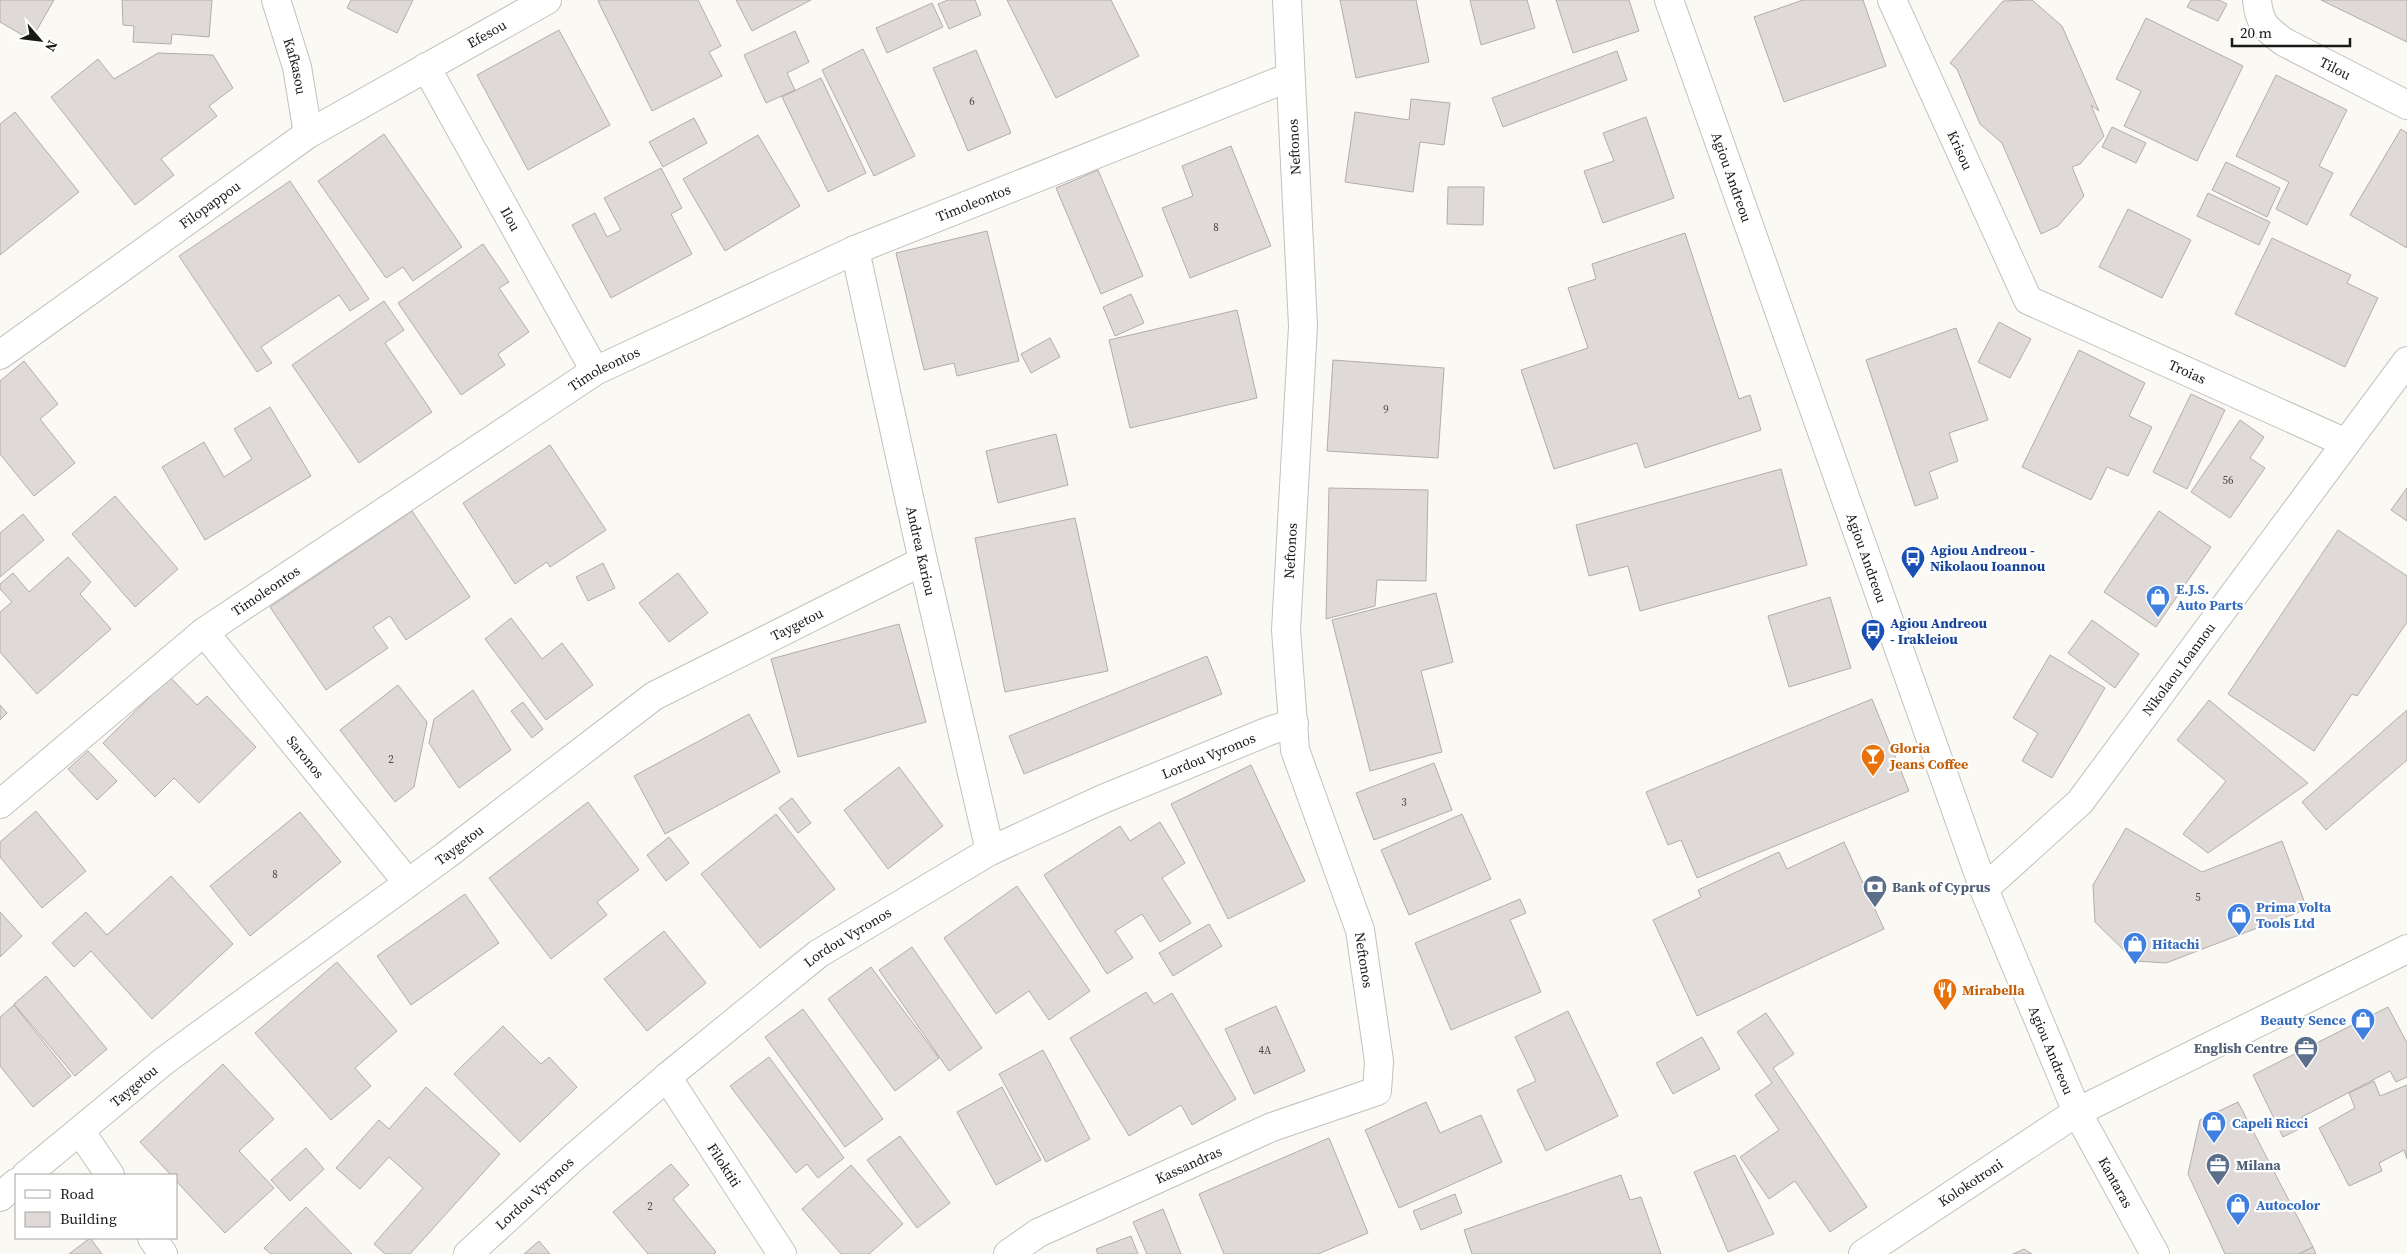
<svg xmlns="http://www.w3.org/2000/svg" width="2407" height="1254" viewBox="0 0 2407 1254" font-family="'Source Serif 4',serif">
	<style>
		.building { fill: #dfdad8; stroke: #b2adaa }
		.lines { fill: none; stroke-linecap: round; stroke-linejoin: round }
		.minor-casing { stroke: #c2c1bd; stroke-width: 30 }
		.major-casing { stroke: #c2c1bd; stroke-width: 30 }
		.minor { stroke: #fff; stroke-width: 28 }
		.major { stroke: #fff; stroke-width: 28 }
		.labels { text-anchor: middle; dominant-baseline: central; stroke-width: 4.5; stroke-linejoin: round; paint-order: stroke }
		.number-label { font-size: 11px; fill: #4a4947 }
		.street-label { font-size: 14px; fill: #191917; stroke: #fff }
		.transit-label { font-size: 14px; font-weight: bold; fill: #164399; stroke: #fff; text-anchor: start }
		.shop-label { font-size: 14px; font-weight: bold; fill: #366cbe; stroke: #fff; text-anchor: start }
		.food-label { font-size: 14px; font-weight: bold; fill: #c56008; stroke: #fff; text-anchor: start }
		.service-label { font-size: 14px; font-weight: bold; fill: #4e5e75; stroke: #fff; text-anchor: start }
	</style>
	<rect width="100%" height="100%" fill="#faf9f4"/>
	<!-- building -->
	<g class="building">
		<polygon points="0,0 54,0 31,40 0,22"/>
		<polygon points="122,0 212,0 209,37 172,34 171,44 133,42 134,26 123,25"/>
		<polygon points="351,0 413,0 397,33 347,8"/>
		<polygon points="600,0 698,0 721,46 709,52 722,76 652,111 598,1"/>
		<polygon points="736,0 811,0 752,31"/>
		<polygon points="948,0 975,0 981,15 949,29 938,4"/>
		<polygon points="1007,0 1111,0 1139,56 1056,98"/>
		<polygon points="1340,0 1416,0 1429,62 1356,78"/>
		<polygon points="1470,0 1527,0 1535,28 1481,45"/>
		<polygon points="1556,0 1629,0 1639,31 1573,53"/>
		<polygon points="1803,0 1863,0 1886,66 1784,102 1754,17"/>
		<polygon points="2032,0 2062,26 2099,111 2091,105 2104,136 2080,164 2072,167 2084,196 2058,226 2041,234 2002,143 1980,124 1957,69 1950,63 2003,1"/>
		<polygon points="2191,0 2219,0 2227,4 2218,21 2187,7"/>
		<polygon points="2321,0 2407,0 2407,42"/>
		<polygon points="932,3 943,27 887,53 876,28"/>
		<polygon points="2146,18 2243,66 2197,161 2124,126 2141,91 2116,79"/>
		<polygon points="559,30 610,125 528,170 477,75"/>
		<polygon points="795,31 809,62 787,73 795,90 766,103 744,55"/>
		<polygon points="863,49 915,156 874,176 822,70"/>
		<polygon points="976,50 1011,133 968,151 933,68"/>
		<polygon points="1617,51 1627,80 1503,127 1492,98"/>
		<polygon points="158,53 213,55 233,88 209,106 217,116 161,159 174,175 135,205 51,97 98,59 114,79"/>
		<polygon points="2276,75 2347,110 2319,166 2333,173 2307,225 2276,209 2289,182 2236,156"/>
		<polygon points="821,78 866,173 828,192 782,97"/>
		<polygon points="1411,99 1450,103 1444,145 1420,142 1413,192 1345,182 1355,112 1409,120"/>
		<polygon points="15,112 79,192 0,255 0,124"/>
		<polygon points="1646,117 1674,198 1603,223 1584,171 1614,161 1603,133"/>
		<polygon points="694,118 707,143 663,167 649,142"/>
		<polygon points="2112,127 2146,143 2136,163 2102,147"/>
		<polygon points="2401,129 2407,133 2407,248 2350,215"/>
		<polygon points="384,134 462,247 413,281 403,267 386,278 318,181"/>
		<polygon points="758,135 800,206 725,251 683,179"/>
		<polygon points="1231,146 1271,246 1190,278 1162,208 1193,196 1182,166"/>
		<polygon points="2226,162 2280,188 2267,217 2212,190"/>
		<polygon points="661,168 682,208 671,214 692,254 611,298 572,225 595,213 607,237 621,230 604,198"/>
		<polygon points="1098,170 1143,276 1101,294 1056,188"/>
		<polygon points="290,181 369,299 350,311 339,295 261,347 272,363 257,372 179,256"/>
		<polygon points="1448,187 1484,187 1483,225 1447,224"/>
		<polygon points="2208,193 2270,222 2259,245 2197,216"/>
		<polygon points="2128,209 2191,240 2162,298 2099,267"/>
		<polygon points="987,231 1019,361 957,376 954,363 924,370 896,253"/>
		<polygon points="1685,233 1739,399 1750,395 1761,430 1645,468 1637,443 1554,469 1521,370 1588,348 1568,288 1596,279 1592,264"/>
		<polygon points="2272,238 2351,275 2347,283 2378,298 2345,367 2235,314"/>
		<polygon points="483,244 509,282 499,288 529,332 498,354 505,365 461,395 398,303"/>
		<polygon points="1131,294 1144,323 1115,336 1103,307"/>
		<polygon points="384,301 404,330 385,343 432,412 359,463 292,365"/>
		<polygon points="1237,310 1257,398 1130,428 1109,340"/>
		<polygon points="1999,322 2031,339 2010,378 1978,362"/>
		<polygon points="1956,328 1988,420 1949,433 1958,461 1929,472 1938,498 1915,506 1866,360"/>
		<polygon points="1050,338 1060,357 1031,373 1021,354"/>
		<polygon points="2079,350 2145,383 2129,416 2152,427 2128,476 2107,467 2091,500 2022,467"/>
		<polygon points="1333,360 1444,368 1438,458 1327,451"/>
		<polygon points="24,361 58,404 40,419 75,463 34,496 0,454 0,381"/>
		<polygon points="2191,394 2225,410 2187,489 2153,472"/>
		<polygon points="270,407 311,476 205,540 162,467 204,442 224,477 252,459 234,429"/>
		<polygon points="2240,420 2264,437 2250,458 2265,468 2230,518 2191,492"/>
		<polygon points="1056,434 1068,485 998,503 986,451"/>
		<polygon points="550,445 606,530 550,567 547,562 515,584 463,503"/>
		<polygon points="1781,469 1807,565 1640,611 1628,566 1589,576 1576,525"/>
		<polygon points="1329,488 1428,490 1426,581 1377,580 1375,606 1326,619"/>
		<polygon points="2407,488 2407,521 2391,510"/>
		<polygon points="115,496 178,569 135,607 72,534"/>
		<polygon points="412,511 470,597 406,640 390,616 373,627 388,648 326,690 270,607"/>
		<polygon points="2159,511 2211,547 2156,627 2104,592"/>
		<polygon points="23,514 44,540 0,577 0,533"/>
		<polygon points="1075,518 1108,671 1005,692 975,538"/>
		<polygon points="2338,530 2407,576 2407,622 2357,696 2352,694 2314,751 2228,694"/>
		<polygon points="68,557 91,582 80,594 111,629 37,694 0,652 0,612 12,602 0,589 0,584 13,573 29,592"/>
		<polygon points="603,563 615,588 588,601 576,577"/>
		<polygon points="678,573 708,613 669,642 639,603"/>
		<polygon points="1436,593 1453,662 1421,671 1442,752 1370,771 1332,620"/>
		<polygon points="1830,597 1851,668 1789,687 1768,616"/>
		<polygon points="511,618 542,659 562,643 593,685 546,720 485,639"/>
		<polygon points="2092,620 2139,654 2115,688 2068,653"/>
		<polygon points="899,624 926,722 798,757 771,659"/>
		<polygon points="2050,655 2105,688 2052,778 2022,761 2038,733 2013,718"/>
		<polygon points="1207,656 1222,694 1024,774 1009,736"/>
		<polygon points="170,677 197,705 207,696 256,747 199,803 174,778 155,797 103,743"/>
		<polygon points="398,685 427,722 414,787 395,802 340,730"/>
		<polygon points="473,690 511,750 459,788 429,743 434,719"/>
		<polygon points="1872,699 1909,791 1697,878 1681,840 1668,845 1646,792"/>
		<polygon points="2209,700 2308,783 2208,853 2183,834 2226,781 2177,740"/>
		<polygon points="523,702 543,729 532,738 511,711"/>
		<polygon points="0,705 7,713 0,720"/>
		<polygon points="2407,710 2407,760 2326,830 2302,802"/>
		<polygon points="749,714 780,772 665,834 634,776"/>
		<polygon points="88,751 117,781 97,800 68,769"/>
		<polygon points="1434,763 1452,810 1374,840 1356,793"/>
		<polygon points="1251,765 1305,881 1228,919 1171,804"/>
		<polygon points="899,767 943,826 888,869 844,810"/>
		<polygon points="792,798 811,823 798,833 779,808"/>
		<polygon points="588,802 639,870 597,902 607,915 551,959 489,878"/>
		<polygon points="36,811 86,871 42,908 0,857 0,842"/>
		<polygon points="300,812 341,862 250,936 210,886"/>
		<polygon points="776,814 835,889 760,948 701,874"/>
		<polygon points="1462,814 1491,879 1409,915 1381,850"/>
		<polygon points="1160,822 1185,863 1162,878 1191,923 1160,942 1142,914 1115,931 1133,958 1107,974 1044,875 1120,826 1130,841"/>
		<polygon points="2126,828 2202,872 2282,841 2307,909 2166,963 2135,961 2095,922 2093,885"/>
		<polygon points="669,837 689,863 666,881 647,855"/>
		<polygon points="1844,842 1884,929 1697,1016 1653,920 1701,897 1698,890 1779,852 1787,869"/>
		<polygon points="171,876 233,944 152,1019 91,951 74,967 52,943 86,912 107,935"/>
		<polygon points="1017,886 1090,991 1049,1020 1029,991 996,1014 944,938"/>
		<polygon points="465,894 499,943 411,1005 377,956"/>
		<polygon points="1520,899 1526,913 1510,920 1541,992 1451,1030 1415,943"/>
		<polygon points="0,912 22,936 0,957"/>
		<polygon points="1209,924 1222,946 1173,976 1159,953"/>
		<polygon points="664,931 706,983 647,1031 604,979"/>
		<polygon points="912,947 982,1048 949,1071 879,970"/>
		<polygon points="337,962 397,1031 355,1068 371,1086 331,1120 255,1033"/>
		<polygon points="871,967 939,1058 895,1091 828,999"/>
		<polygon points="46,976 107,1049 75,1076 14,1004"/>
		<polygon points="1146,992 1154,1004 1172,993 1236,1099 1192,1125 1181,1105 1129,1136 1070,1038"/>
		<polygon points="14,1005 71,1076 33,1107 0,1066 0,1017"/>
		<polygon points="1276,1006 1305,1071 1254,1094 1225,1029"/>
		<polygon points="2388,1007 2407,1043 2407,1077 2396,1082 2390,1071 2302,1117 2305,1126 2283,1137 2253,1075"/>
		<polygon points="803,1009 883,1119 845,1147 765,1037"/>
		<polygon points="1568,1011 1618,1116 1546,1151 1517,1090 1536,1081 1515,1037"/>
		<polygon points="1766,1013 1794,1054 1773,1068 1867,1207 1830,1232 1795,1181 1769,1199 1740,1157 1779,1130 1755,1095 1772,1083 1737,1032"/>
		<polygon points="503,1026 541,1064 549,1057 577,1087 520,1142 454,1074"/>
		<polygon points="1702,1037 1720,1069 1673,1094 1656,1063"/>
		<polygon points="1043,1050 1090,1139 1046,1162 999,1074"/>
		<polygon points="769,1057 844,1158 818,1178 807,1164 796,1173 730,1086"/>
		<polygon points="223,1064 274,1119 239,1151 274,1188 225,1233 176,1181 176,1175 171,1175 140,1142"/>
		<polygon points="2374,1081 2380,1096 2407,1085 2407,1159 2404,1150 2379,1163 2382,1171 2349,1186 2319,1128 2355,1108 2349,1093"/>
		<polygon points="426,1087 500,1154 410,1254 385,1254 374,1244 423,1188 389,1157 360,1189 336,1168 379,1120 389,1129"/>
		<polygon points="1002,1087 1041,1160 996,1185 957,1112"/>
		<polygon points="1426,1102 1440,1133 1481,1115 1502,1162 1399,1208 1365,1130"/>
		<polygon points="2238,1102 2313,1247 2299,1254 2225,1254 2188,1174 2200,1120"/>
		<polygon points="900,1136 950,1203 917,1228 867,1160"/>
		<polygon points="1329,1138 1368,1233 1318,1254 1224,1254 1199,1194"/>
		<polygon points="306,1148 324,1169 290,1201 271,1180"/>
		<polygon points="1735,1155 1774,1234 1728,1252 1694,1172"/>
		<polygon points="671,1164 689,1185 673,1199 716,1252 714,1254 648,1254 613,1212"/>
		<polygon points="851,1165 903,1224 869,1254 841,1254 802,1209"/>
		<polygon points="1621,1175 1630,1200 1641,1197 1661,1254 1472,1254 1464,1230"/>
		<polygon points="1455,1194 1462,1213 1421,1230 1413,1211"/>
		<polygon points="306,1207 352,1254 271,1254 264,1248"/>
		<polygon points="1163,1209 1181,1254 1147,1254 1133,1222"/>
		<polygon points="1131,1236 1138,1254 1098,1254 1096,1249"/>
		<polygon points="90,1238 102,1254 69,1254"/>
		<polygon points="539,1241 550,1254 524,1254"/>
		<polygon points="2313,1247 2316,1254 2299,1254"/>
		<polygon points="2024,1249 2032,1254 2013,1254"/>
	</g>
	<g class="lines">
		<defs>
			<g id="minor">
				<path id="s1" d="M276,0L297,67L308,134"/>
				<path id="s2" d="M1892,0L2028,300L2346,443"/>
				<path id="s3" d="M2257,0C2259,23 2266,29 2284,42L2407,105"/>
				<path id="s4" d="M426,67L595,371"/>
				<path id="s5" d="M855,250L923,561L990,851"/>
				<path id="s6" d="M0,355L308,134L547,0"/>
				<path id="s7" d="M204,632L408,883"/>
				<path id="s8" d="M0,804L204,632L595,371L855,250L1290,77"/>
				<path id="s9" d="M1984,889L2080,802L2407,361"/>
				<path id="s10" d="M667,1077L782,1254"/>
				<polyline points="80,1131 110,1175"/>
				<path id="s11" d="M26,1175L164,1061L445,856L654,696L923,561"/>
				<polyline points="0,1197 16,1183"/>
				<polyline points="152,1238 163,1254"/>
				<path id="s12" d="M468,1254L573,1158L667,1077L818,954L990,851L1103,799L1269,731L1294,723"/>
				<path id="s13" d="M1008,1254L1038,1233L1272,1127L1377,1091L1379,1061L1360,930L1295,750L1286,630L1303,326L1287,0"/>
				<path id="s14" d="M1863,1254L2077,1112L2407,949"/>
			</g>
			<g id="major">
				<path id="s15" d="M1669,0L1984,889L2077,1112L2155,1254"/>
			</g>
		</defs>
		<!-- minor casing -->
		<use href="#minor" class="minor-casing"/>
		<!-- major casing -->
		<use href="#major" class="major-casing"/>
		<!-- minor -->
		<use href="#minor" class="minor"/>
		<!-- major -->
		<use href="#major" class="major"/>
	</g>
	<!-- icons -->
	<defs>
		<symbol id="bus-pin" viewBox="-11 -11 22 30"><path d="M0 17L-7.5 6A9.5 9.5 0 1 1 7.5 6Z" fill="#1a4fb4" stroke="#fff"/><path d="M-5-6H5V4H4V6H2V4H-2V6H-4V4H-5ZM-3.5-4V0h7V-4ZM-3.5 1.2v1.5H-2V1.2ZM2 1.2v1.5H3.5V1.2Z" fill="#fff"/></symbol>
		<symbol id="shop-pin" viewBox="-11 -11 22 30"><path d="M0 17L-7.5 6A9.5 9.5 0 1 1 7.5 6Z" fill="#3f7fe0" stroke="#fff"/><path d="M-5-2.5h2.3a2.7 3.5 0 0 1 5.4 0H5L5.5 6h-11ZM-1.5-2.5h3a1.5 2.3 0 0 0-3 0Z" fill="#fff"/></symbol>
		<symbol id="bar-pin" viewBox="-11 -11 22 30"><path d="M0 17L-7.5 6A9.5 9.5 0 1 1 7.5 6Z" fill="#e8710a" stroke="#fff"/><path d="M-6-5H6L.8 .8V4.5H3.5V6h-7V4.5H-.8V.8Z" fill="#fff"/></symbol>
		<symbol id="bank-pin" viewBox="-11 -11 22 30"><path d="M0 17L-7.5 6A9.5 9.5 0 1 1 7.5 6Z" fill="#5c6f8a" stroke="#fff"/><path d="M-6-4H6V4H-6ZM0-2.3a2.3 2.3 0 1 0 0 4.6a2.3 2.3 0 1 0 0-4.6Z" fill="#fff"/></symbol>
		<symbol id="restaurant-pin" viewBox="-11 -11 22 30"><path d="M0 17L-7.5 6A9.5 9.5 0 1 1 7.5 6Z" fill="#e8710a" stroke="#fff"/><path d="M-5-6h1v4h1v-4h1v4h1v-4h1v5L-1.5 .5V6h-2V.5L-5-1ZM5-6V6H3V1.5H1.5Q1.5-4 5-6Z" fill="#fff"/></symbol>
		<symbol id="office-pin" viewBox="-11 -11 22 30"><path d="M0 17L-7.5 6A9.5 9.5 0 1 1 7.5 6Z" fill="#5c6f8a" stroke="#fff"/><path d="M-6-3h4V-5.5h4V-3h4V5H-6ZM-1-4.5V-3h2v-1.5ZM-6 0V1H6V0Z" fill="#fff"/></symbol>
	</defs>
	<g fill-rule="evenodd">
		<use href="#bus-pin" x="1899" y="544" width="28" height="38"/>
		<use href="#shop-pin" x="2144" y="583" width="28" height="38"/>
		<use href="#bus-pin" x="1859" y="617" width="28" height="38"/>
		<use href="#bar-pin" x="1859" y="742" width="28" height="38"/>
		<use href="#bank-pin" x="1861" y="873" width="28" height="38"/>
		<use href="#shop-pin" x="2225" y="901" width="28" height="38"/>
		<use href="#shop-pin" x="2121" y="930" width="28" height="38"/>
		<use href="#restaurant-pin" x="1931" y="976" width="28" height="38"/>
		<use href="#shop-pin" x="2349" y="1006" width="28" height="38"/>
		<use href="#office-pin" x="2292" y="1034" width="28" height="38"/>
		<use href="#shop-pin" x="2200" y="1109" width="28" height="38"/>
		<use href="#office-pin" x="2204" y="1151" width="28" height="38"/>
		<use href="#shop-pin" x="2224" y="1191" width="28" height="38"/>
	</g>
	<g class="labels">
		<!-- number labels -->
		<g class="number-label">
			<text x="972" y="101">6</text>
			<text x="1216" y="227">8</text>
			<text x="1386" y="409">9</text>
			<text x="2228" y="480">56</text>
			<text x="391" y="759">2</text>
			<text x="1404" y="802">3</text>
			<text x="275" y="874">8</text>
			<text x="2198" y="897">5</text>
			<text x="1265" y="1050">4A</text>
			<text x="650" y="1206">2</text>
		</g>
		<!-- street labels -->
		<g class="street-label">
			<text stroke="none"><textPath href="#s6" startOffset="584">Efesou</textPath></text>
			<text stroke="none"><textPath href="#s1" startOffset="69">Kafkasou</textPath></text>
			<text stroke="none"><textPath href="#s3" startOffset="110">Tilou</textPath></text>
			<text transform="translate(1294 147) rotate(-93)">Neftonos</text>
			<text stroke="none"><textPath href="#s2" startOffset="165">Krisou</textPath></text>
			<text stroke="none"><textPath href="#s15" startOffset="188">Agiou Andreou</textPath></text>
			<text stroke="none"><textPath href="#s8" startOffset="1151">Timoleontos</textPath></text>
			<text stroke="none"><textPath href="#s6" startOffset="258">Filopappou</textPath></text>
			<text stroke="none"><textPath href="#s4" startOffset="174">Ilou</textPath></text>
			<text stroke="none"><textPath href="#s8" startOffset="746">Timoleontos</textPath></text>
			<text stroke="none"><textPath href="#s2" startOffset="504">Troias</textPath></text>
			<text stroke="none"><textPath href="#s5" startOffset="308">Andrea Kariou</textPath></text>
			<text stroke="none"><textPath href="#s13" startOffset="958">Neftonos</textPath></text>
			<text stroke="none"><textPath href="#s15" startOffset="592">Agiou Andreou</textPath></text>
			<text stroke="none"><textPath href="#s8" startOffset="341">Timoleontos</textPath></text>
			<text stroke="none"><textPath href="#s11" startOffset="950">Taygetou</textPath></text>
			<text stroke="none"><textPath href="#s9" startOffset="295">Nikolaou Ioannou</textPath></text>
			<text stroke="none"><textPath href="#s12" startOffset="900">Lordou Vyronos</textPath></text>
			<text stroke="none"><textPath href="#s7" startOffset="161">Saronos</textPath></text>
			<text stroke="none"><textPath href="#s11" startOffset="545">Taygetou</textPath></text>
			<text stroke="none"><textPath href="#s12" startOffset="495">Lordou Vyronos</textPath></text>
			<text transform="translate(1364 960) rotate(81)">Neftonos</text>
			<text stroke="none"><textPath href="#s15" startOffset="1118">Agiou Andreou</textPath></text>
			<text stroke="none"><textPath href="#s11" startOffset="140">Taygetou</textPath></text>
			<text stroke="none"><textPath href="#s10" startOffset="105">Filoktiti</textPath></text>
			<text stroke="none"><textPath href="#s13" startOffset="202">Kassandras</textPath></text>
			<text stroke="none"><textPath href="#s14" startOffset="129">Kolokotroni</textPath></text>
			<text stroke="none"><textPath href="#s15" startOffset="1265">Kantaras</textPath></text>
			<text stroke="none"><textPath href="#s12" startOffset="90">Lordou Vyronos</textPath></text>
		</g>
		<!-- transit labels -->
		<g class="transit-label">
			<text x="1930" y="550">Agiou Andreou -<tspan x="1930" dy="16">Nikolaou Ioannou</tspan></text>
			<text x="1890" y="623">Agiou Andreou<tspan x="1890" dy="16">- Irakleiou</tspan></text>
		</g>
		<!-- shop labels -->
		<g class="shop-label">
			<text x="2176" y="589">E.J.S.<tspan x="2176" dy="16">Auto Parts</tspan></text>
			<text x="2256" y="907">Prima Volta<tspan x="2256" dy="16">Tools Ltd</tspan></text>
			<text x="2152" y="944">Hitachi</text>
			<text x="2346" y="1020" text-anchor="end">Beauty Sence</text>
			<text x="2232" y="1123">Capeli Ricci</text>
			<text x="2256" y="1205">Autocolor</text>
		</g>
		<!-- food labels -->
		<g class="food-label">
			<text x="1890" y="748">Gloria<tspan x="1890" dy="16">Jeans Coffee</tspan></text>
			<text x="1962" y="990">Mirabella</text>
		</g>
		<!-- service labels -->
		<g class="service-label">
			<text x="1892" y="887">Bank of Cyprus</text>
			<text x="2288" y="1048" text-anchor="end">English Centre</text>
			<text x="2236" y="1165">Milana</text>
		</g>
	</g>
	<!-- legend -->
	<rect x="15" y="1174" width="162" height="65" fill="#ffffff" stroke="#a3a3a2"/>
	<rect x="25" y="1190" width="25" height="8" fill="#ffffff" stroke="#a3a3a2"/>
	<text x="60" y="1199" font-size="15" fill="#191917">Road</text>
	<rect x="25" y="1212" width="25" height="15" fill="#dfdad8" stroke="#a3a3a2"/>
	<text x="60" y="1224" font-size="15" fill="#191917">Building</text>
	<!-- north arrow -->
	<g transform="translate(40 40) rotate(118)" stroke="#ffffff" stroke-width="4" paint-order="stroke">
	<path d="M0-4L9 19L0 12L-9 19Z" fill="#191917"/>
	<text y="-8" font-size="14" font-weight="bold" text-anchor="middle" fill="#191917">N</text>
	</g>
	<!-- scale -->
	<path d="M2232 38v8h118v-8" fill="none" stroke="#191917" stroke-width="2.5"/>
	<text x="2240" y="38" font-size="15" fill="#191917" stroke="#ffffff" stroke-width="4" paint-order="stroke">20 m</text>
</svg>
